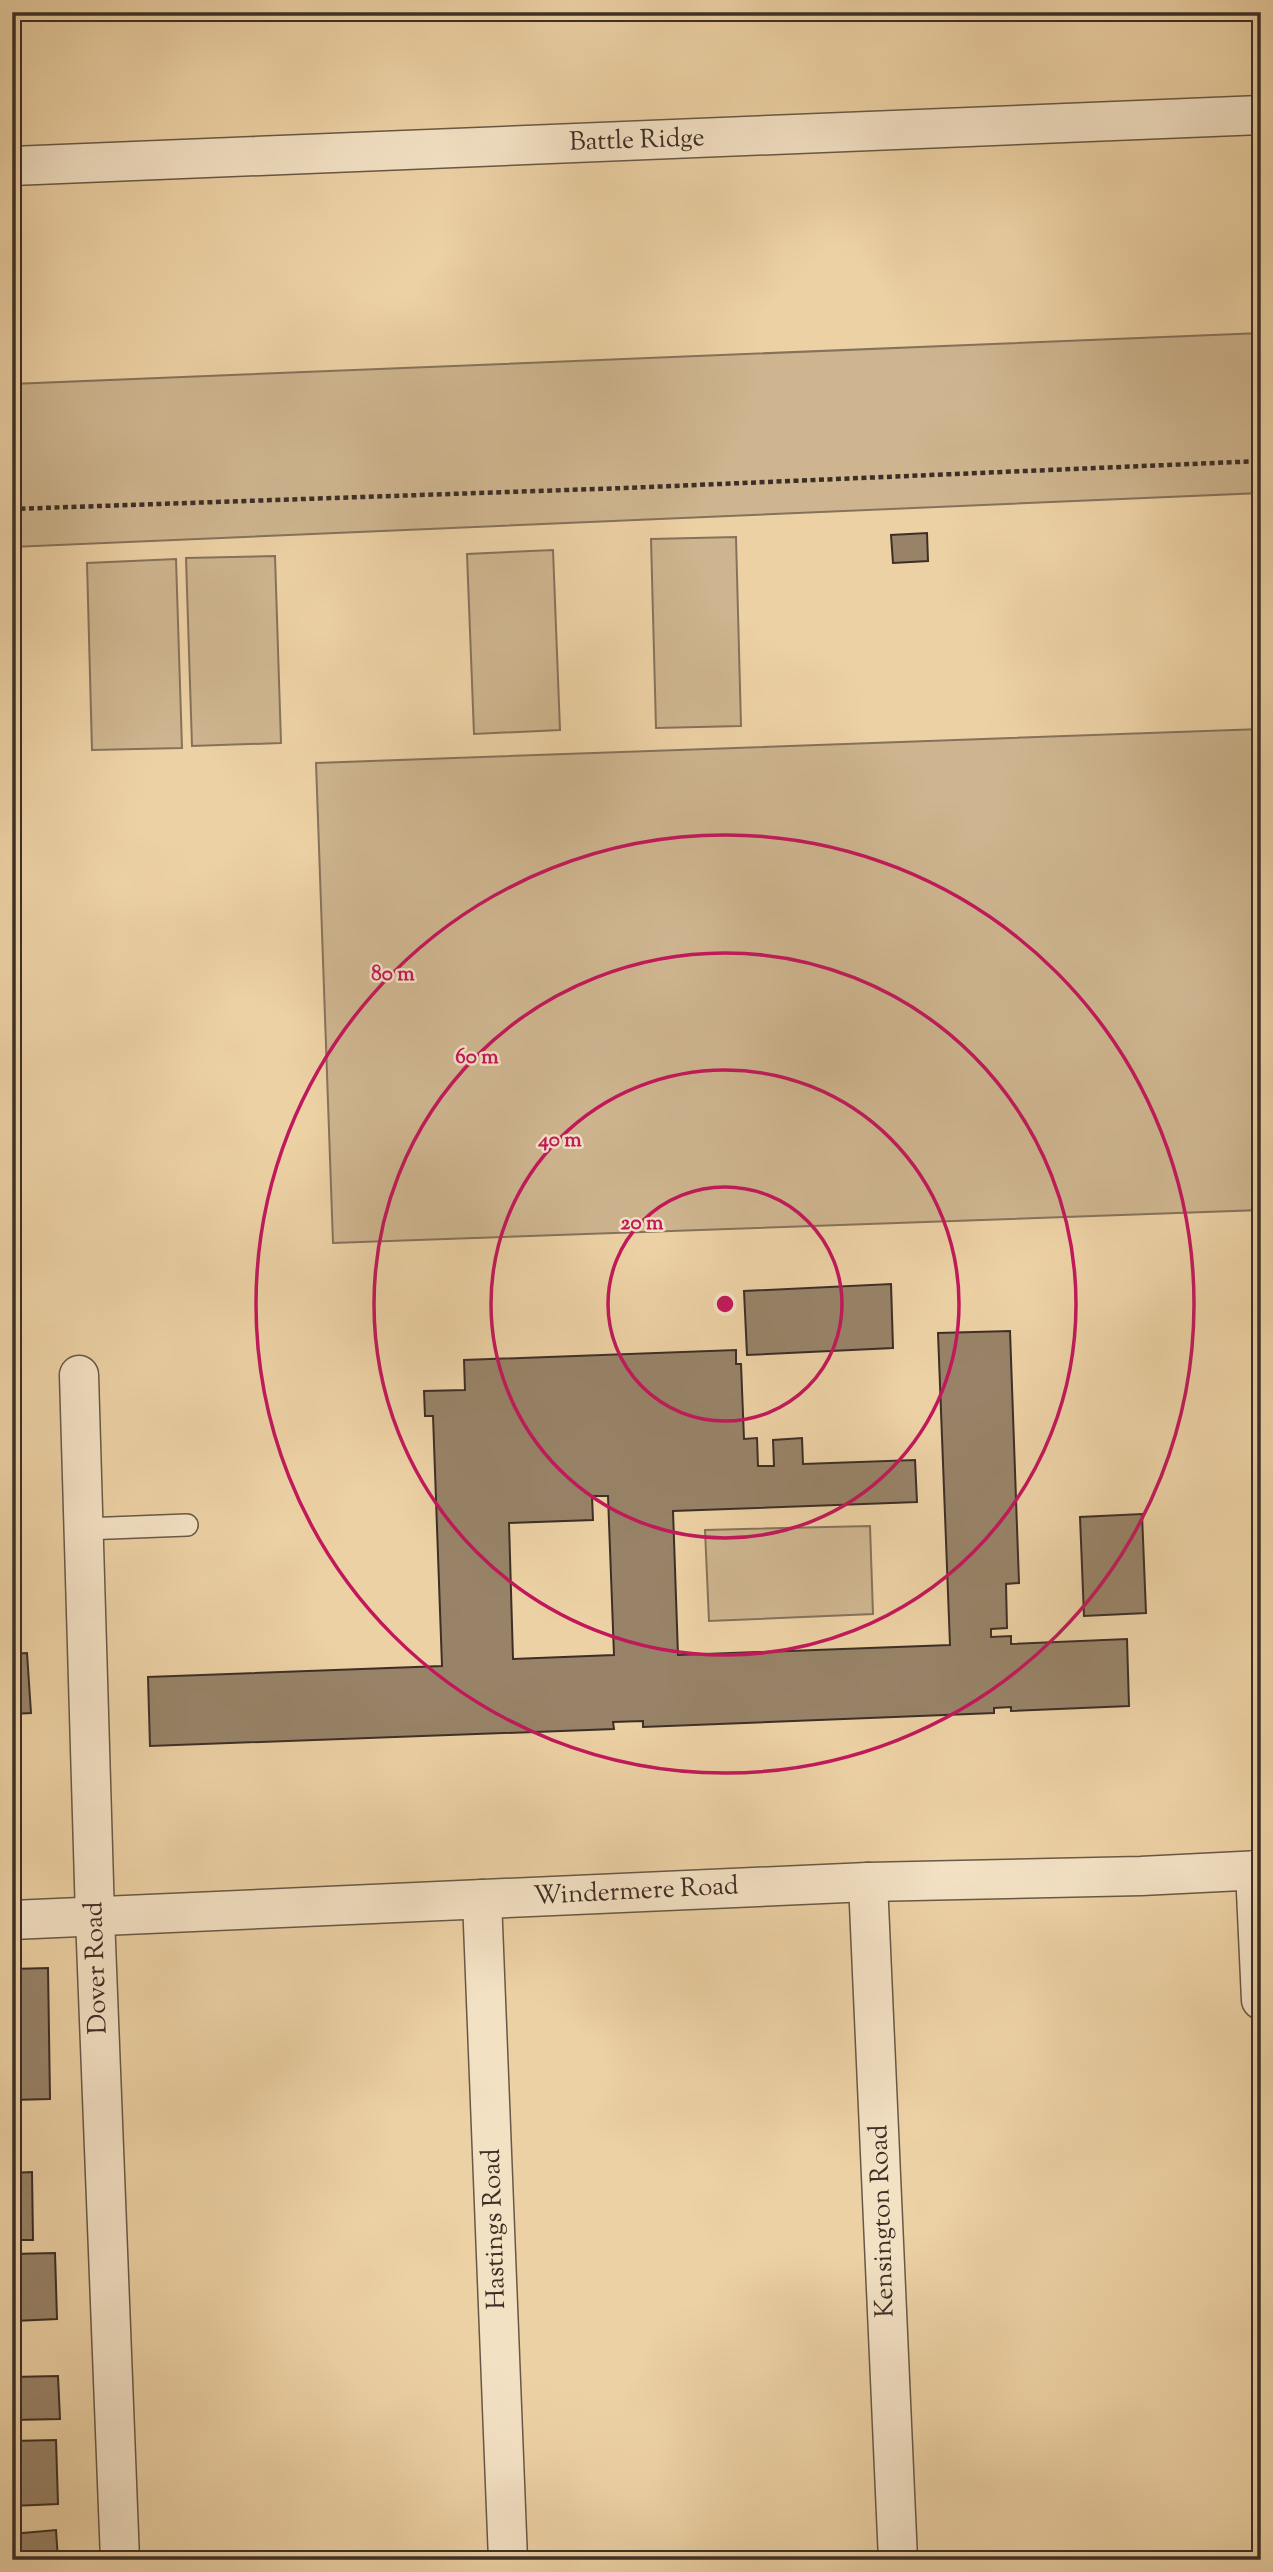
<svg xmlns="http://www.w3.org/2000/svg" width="1273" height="2572" viewBox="0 0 1273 2572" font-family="'Sorts Mill Goudy',serif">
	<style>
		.green { fill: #ceb58f; stroke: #86725b; stroke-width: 2 }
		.building { fill: #988368; stroke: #3d2f27; stroke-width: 2; fill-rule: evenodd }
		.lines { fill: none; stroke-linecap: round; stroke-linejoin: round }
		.lane-casing { stroke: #695846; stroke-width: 24 }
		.street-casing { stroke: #695846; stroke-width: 41 }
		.path { stroke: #3d2f27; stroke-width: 4.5; stroke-dasharray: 5 3.5; stroke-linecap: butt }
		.lane { stroke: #f3e1c4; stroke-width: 21 }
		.street { stroke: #f3e1c4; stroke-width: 38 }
		.ring { fill: none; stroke: #c2185b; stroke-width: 3.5 }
		.labels { text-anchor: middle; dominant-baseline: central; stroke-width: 5; stroke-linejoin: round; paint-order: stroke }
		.street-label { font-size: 26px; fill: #3d2f27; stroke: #f3e1c4 }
		.centre { fill: #c2185b; stroke: #f3e1c4; stroke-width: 3.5 }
		.ring-label { font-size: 21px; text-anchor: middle; font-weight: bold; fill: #c2185b; stroke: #f3e1c4; stroke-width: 5; stroke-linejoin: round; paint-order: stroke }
	</style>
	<rect width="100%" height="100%" fill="#ecd1a4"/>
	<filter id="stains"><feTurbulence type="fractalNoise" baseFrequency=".00286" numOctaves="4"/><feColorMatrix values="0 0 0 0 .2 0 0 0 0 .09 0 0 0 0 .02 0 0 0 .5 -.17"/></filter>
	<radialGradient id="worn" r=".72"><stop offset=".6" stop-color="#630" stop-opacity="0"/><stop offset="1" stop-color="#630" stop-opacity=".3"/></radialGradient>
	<!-- green -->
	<g class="green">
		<polygon points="1261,333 1261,493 12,547 12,384"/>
		<polygon points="736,537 741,726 656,728 651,539"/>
		<polygon points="553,550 560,730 474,734 467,554"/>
		<polygon points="275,556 281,743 192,746 186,558"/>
		<polygon points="176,559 182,748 92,750 87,563"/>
		<polygon points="1261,729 1261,1210 333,1243 316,763"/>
		<polygon points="870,1526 873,1614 709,1621 705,1530"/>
	</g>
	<!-- building -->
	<g class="building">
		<polygon points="927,533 928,561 893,563 891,535"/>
		<polygon points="891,1284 893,1348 747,1355 744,1291"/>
		<path d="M1010,1331L1019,1583L1006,1584L1007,1628L991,1629V1637L1011,1636V1644L1127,1639L1129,1706L1011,1711V1707L994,1708V1713L643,1727V1721L613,1722L614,1729L150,1746L148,1677L442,1666L433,1416H425L424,1391L465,1390L464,1360L736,1350V1364H741L744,1439L757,1438L758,1466H774L773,1440L802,1438L803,1464L915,1460L917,1502L673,1511L678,1655L950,1645L938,1333ZM592,1496H608L614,1655L513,1659L509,1523L593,1520Z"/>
		<polygon points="1142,1514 1146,1613 1084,1616 1080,1517"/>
		<polygon points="27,1653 31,1713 12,1714 12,1654"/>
		<polygon points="48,1968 50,2099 12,2100 12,1969"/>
		<polygon points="32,2172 33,2240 12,2240 12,2173"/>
		<polygon points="55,2253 57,2319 15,2321 12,2254"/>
		<polygon points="58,2376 60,2419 12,2420 12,2377"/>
		<polygon points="56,2440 58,2504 12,2506 12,2441"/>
		<polygon points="56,2530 58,2560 12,2560 12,2534"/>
	</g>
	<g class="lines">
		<defs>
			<polyline id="lane" points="84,1529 187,1525"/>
			<g id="street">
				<polyline points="12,166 1261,115"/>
				<polyline points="79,1375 95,1917 120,2560"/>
				<polyline points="1255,1870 1261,2000"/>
				<polyline points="868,1882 898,2560"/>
				<polyline points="482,1899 508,2560"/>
				<polyline points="12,1920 868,1882 1141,1876 1261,1870"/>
			</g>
		</defs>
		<!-- lane casing -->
		<use href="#lane" class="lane-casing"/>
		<!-- street casing -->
		<use href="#street" class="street-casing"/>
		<!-- path -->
		<polyline class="path" points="12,509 625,488 1261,461"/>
		<!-- lane -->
		<use href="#lane" class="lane"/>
		<!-- street -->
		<use href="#street" class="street"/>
	</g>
	<!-- distance rings -->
	<g class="ring">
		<circle cx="725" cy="1304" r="117"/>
		<circle cx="725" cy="1304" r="234"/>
		<circle cx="725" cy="1304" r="351"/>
		<circle cx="725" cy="1304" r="469"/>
	</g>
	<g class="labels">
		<!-- street labels -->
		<g class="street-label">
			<text transform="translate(637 141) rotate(-2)">Battle Ridge</text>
			<text transform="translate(636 1892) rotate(-3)">Windermere Road</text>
			<text transform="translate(97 1968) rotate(-92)">Dover Road</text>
			<text transform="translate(883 2221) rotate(-92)">Kensington Road</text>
			<text transform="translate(495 2229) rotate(-92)">Hastings Road</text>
		</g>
	</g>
	<circle cx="725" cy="1304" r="10" class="centre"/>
	<g class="ring-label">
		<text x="393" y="980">80 m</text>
		<text x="477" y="1063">60 m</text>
		<text x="560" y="1146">40 m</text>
		<text x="642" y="1229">20 m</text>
	</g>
	<!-- margin -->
	<rect width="1273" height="2572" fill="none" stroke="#ecd1a4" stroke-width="42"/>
	<rect x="14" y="14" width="1245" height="2544" fill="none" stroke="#3d2f27" stroke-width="3.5"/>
	<rect x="21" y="21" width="1231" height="2530" fill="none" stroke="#3d2f27" stroke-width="2"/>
	<rect width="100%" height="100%" filter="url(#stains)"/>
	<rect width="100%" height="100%" fill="url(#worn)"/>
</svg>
